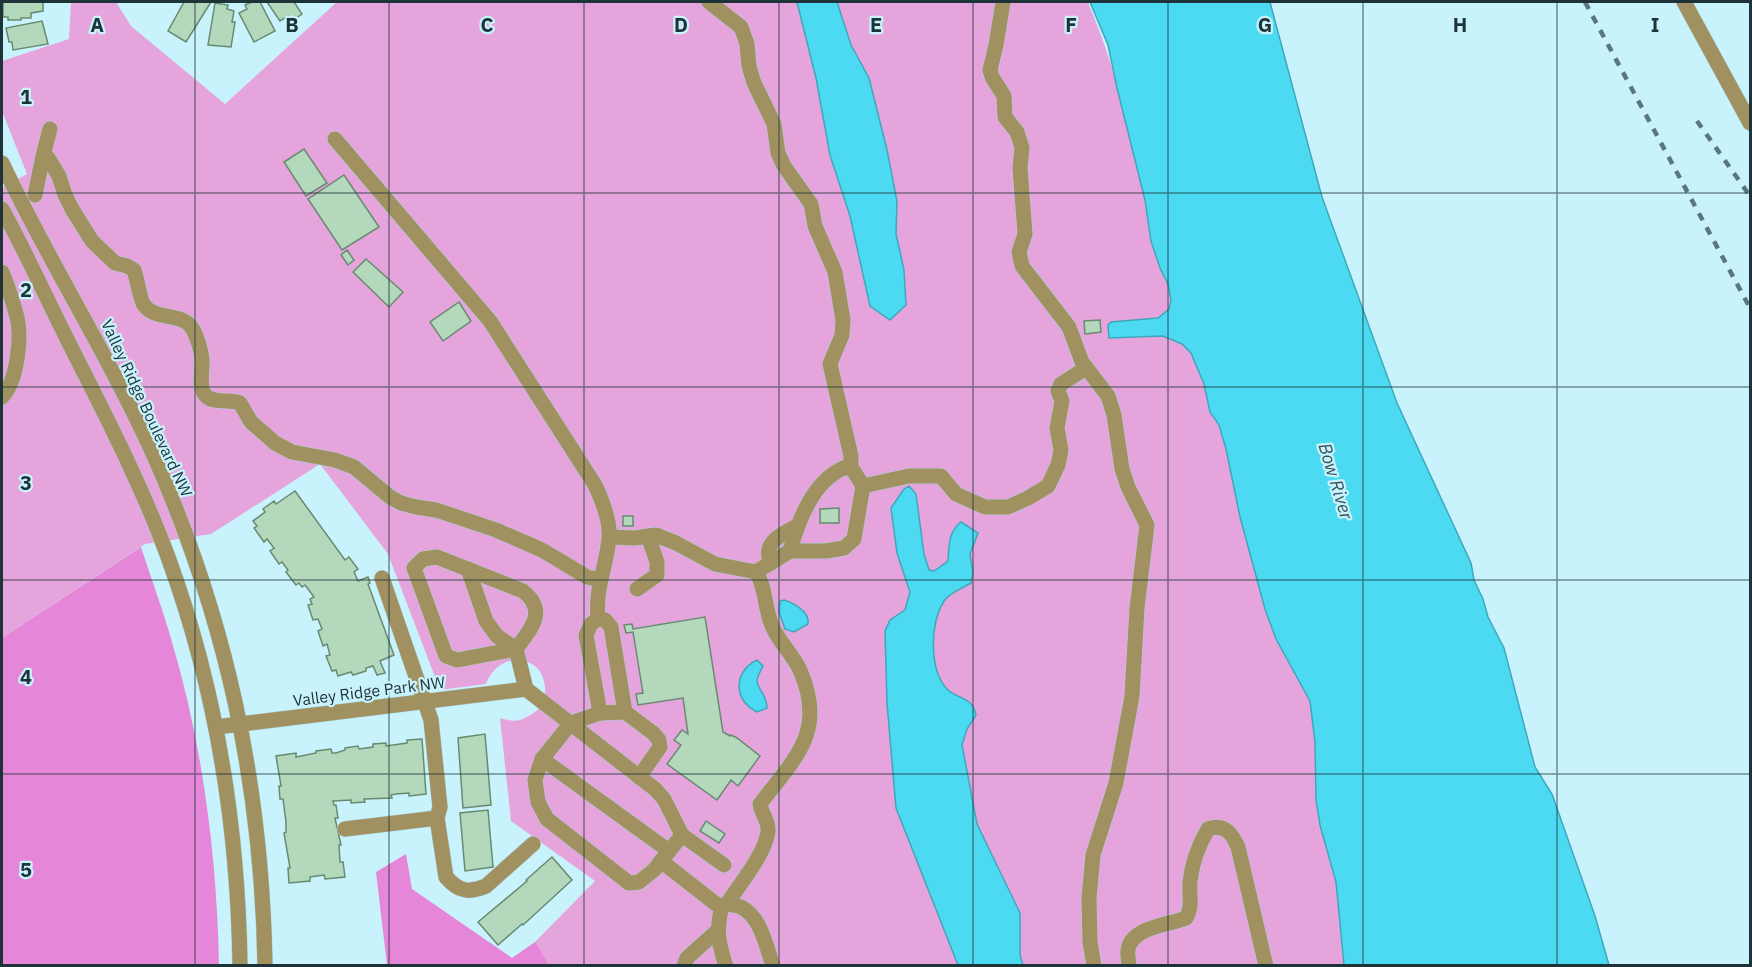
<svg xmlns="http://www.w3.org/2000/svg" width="1752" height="967" viewBox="0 0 1752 967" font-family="'IBM Plex Sans',sans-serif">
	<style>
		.green { fill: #e6a4dc }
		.forest { fill: #e586d9 }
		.water { fill: #4cdaf3; stroke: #3ea8bb; stroke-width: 1.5 }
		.building { fill: #b3d8bb; stroke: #688a70; stroke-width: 1.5 }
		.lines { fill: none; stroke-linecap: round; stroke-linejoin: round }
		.minor-casing { stroke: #aad0d9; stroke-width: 16 }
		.minor { stroke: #a19160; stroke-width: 15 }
		.rail { stroke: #5b777e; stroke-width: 4.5; stroke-dasharray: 8 8; stroke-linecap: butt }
		.grid { fill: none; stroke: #1e3338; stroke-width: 1.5; stroke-opacity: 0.55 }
		.labels { text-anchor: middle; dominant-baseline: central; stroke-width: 4.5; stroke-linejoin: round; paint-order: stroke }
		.street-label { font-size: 16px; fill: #1e3338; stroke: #c9f3fc }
		.water-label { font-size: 18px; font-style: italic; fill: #345157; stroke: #c9f3fc }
		.grid-label { font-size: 20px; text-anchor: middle; font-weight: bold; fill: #1e3338; stroke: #c9f3fc; stroke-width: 4.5; stroke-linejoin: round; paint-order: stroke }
	</style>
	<rect width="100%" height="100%" fill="#c9f3fc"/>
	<!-- green -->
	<path class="green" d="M71,2H116L131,26L225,104L337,2H1088L1102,38L1326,707L1354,965H546L535,942L595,881L511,821L500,718C517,723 521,721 535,712C549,702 548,677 535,666C515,652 493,664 486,684L440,690L388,554L320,464L211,534L145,544L2,638V188L27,174L2,111V61L69,39Z"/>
	<!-- forest -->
	<g class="forest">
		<path d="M141,547C151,578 163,610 172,642C203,747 217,857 219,965H2V638Z"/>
		<polygon points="406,854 412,889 512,958 535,942 549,965 387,965 376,872"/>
	</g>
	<!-- water -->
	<g class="water">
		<polygon points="797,2 837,2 851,45 869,78 887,150 897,201 896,234 904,270 906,305 890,320 870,306 850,216 830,155 816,78"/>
		<polygon points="1090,2 1270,2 1322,197 1397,403 1471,563 1474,580 1483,599 1488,617 1504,648 1535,767 1552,794 1595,916 1609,965 1344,965 1336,882 1320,825 1316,800 1315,742 1310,701 1276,639 1265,609 1240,517 1226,449 1219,425 1210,412 1204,384 1191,353 1182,344 1163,336 1109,338 1108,325 1111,322 1158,318 1169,309 1171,300 1168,284 1160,268 1151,241 1145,200 1117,88 1108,45"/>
		<path d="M909,486L916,494L924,554L929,570L934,571L948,561C949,547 948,532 961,522L978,533L970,554L973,572L971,583C963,588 949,593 944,601C930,623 929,668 946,688C956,700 972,695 976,715L967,729L962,745L977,824L1020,913V955L1023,965H958L896,808L887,703L885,631L890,620L905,610L910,592L897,553L891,508L904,489Z"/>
		<path d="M784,600C794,603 810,612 808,624L794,632L785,629L779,612L780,601Z"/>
		<path d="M757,660L763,666C761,670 758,675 757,680C757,689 767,695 767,708L757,712C733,700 733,672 757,660Z"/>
	</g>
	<!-- building -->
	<g class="building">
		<polygon points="3,2 43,2 43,11 31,13 31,18 21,18 21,20 8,20 8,17 3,17"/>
		<polygon points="184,2 211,2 186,42 168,31"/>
		<polygon points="252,2 260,2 275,31 254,42 239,13 247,9 245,5"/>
		<polygon points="267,2 294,2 302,14 292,21 288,16 280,21"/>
		<polygon points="215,3 228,5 227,9 234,11 232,22 235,22 231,47 208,45"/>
		<polygon points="42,21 48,44 13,50 12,42 9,42 6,28"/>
		<polygon points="304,149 327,183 306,196 284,162"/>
		<polygon points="344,175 379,227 342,250 308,199"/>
		<polygon points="347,250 354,260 348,265 341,255"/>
		<polygon points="366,259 403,292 389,307 353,272"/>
		<polygon points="459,302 471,321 443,341 430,322"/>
		<polygon points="1100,320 1101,332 1085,334 1084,321"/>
		<polygon points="295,491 345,560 349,557 358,569 354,572 358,581 368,577 370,583 368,584 394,655 380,661 385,673 377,675 373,666 366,668 366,671 353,675 351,672 338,676 336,670 332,671 326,656 330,655 327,644 323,646 318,631 322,629 318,619 313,620 308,605 312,604 310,599 314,597 305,585 302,587 299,583 296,585 286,572 288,570 282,562 279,564 270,551 274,548 267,539 264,542 254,528 257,526 253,521 265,512 263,509 274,501 276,504"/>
		<polygon points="839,508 839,523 820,523 820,509"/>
		<rect x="623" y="516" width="10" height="10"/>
		<polygon points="705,617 723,732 730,736 731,735 737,738 760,756 738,786 731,780 717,800 667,764 681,745 674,740 682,730 688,734 683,698 638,705 636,694 643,693 633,632 626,633 624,625 632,624 633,629"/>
		<polygon points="485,734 491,805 463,808 458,738"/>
		<polygon points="422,739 426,794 409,796 409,793 396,794 391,795 392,798 364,799 365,802 351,803 351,800 333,801 334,805 336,805 338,818 335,818 341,845 339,845 340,862 343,862 345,877 325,879 324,875 310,877 310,881 289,883 288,868 290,868 284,833 286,832 286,822 283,799 280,799 279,786 281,786 276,756 296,753 296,757 316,753 316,751 331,749 332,753 336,753 345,750 345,748 358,746 359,749 373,747 373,744 386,743 386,746 407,743 407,740"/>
		<polygon points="488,810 493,867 465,871 460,813"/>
		<polygon points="706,821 725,834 719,843 700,831"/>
		<polygon points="552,857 572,880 523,925 522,924 498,945 478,922 527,881 526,880"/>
	</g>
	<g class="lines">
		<defs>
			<g id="minor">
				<polyline points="709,2 741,27 747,44 749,66 754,83 774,124 778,153 784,166 811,204 815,226 835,272 843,320 842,335 830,364 851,456 851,469"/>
				<polyline points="1003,2 996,45 990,70 992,77 1004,96 1005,117 1017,132 1022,148 1020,168 1025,234 1019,252 1022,266 1069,327 1082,362 1108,396 1114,415 1122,469 1128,487 1147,525 1137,608 1132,696 1116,783 1093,855 1089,898 1090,942 1094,966"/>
				<polyline points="1684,2 1750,123"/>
				<path d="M335,139L490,321L595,485C602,500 611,522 609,539C606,568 595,588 598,619"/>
				<polyline points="43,156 50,129"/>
				<path d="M2,163C49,262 109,356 154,456C227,621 262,786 265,966"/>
				<path d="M35,195L43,156L48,158L59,176L65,195L72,209L92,241L115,263L127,266L134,270C137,278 140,300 144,305C155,321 182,312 192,328C197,336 201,350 202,359C203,369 198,386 205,395C213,404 230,399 240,403L251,422L275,443L292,452L335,460L354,467L390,497L401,503L416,507L436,510L496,530L542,550L587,577L600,580"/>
				<path d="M2,209C26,252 46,298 69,343C104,413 141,483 168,557C216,688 238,826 240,966"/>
				<path d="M2,272C8,286 13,302 17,317C22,338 17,382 2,397"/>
				<polyline points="863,486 909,476 941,476 956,494 985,507 1008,507 1028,498 1048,486 1058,465 1061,450 1057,428 1062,401 1058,391 1061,384 1086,368"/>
				<path d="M610,537L635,538L656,535L676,543L715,564L756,572L790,551H826L844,548L854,539L863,486L853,470L846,467C814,479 798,521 790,551"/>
				<path d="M771,563C761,543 782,534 797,526"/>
				<polyline points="468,569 486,621 497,636 516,649"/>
				<path d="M382,578L431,720L440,807L437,818L446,877C459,892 469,893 486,886L533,844"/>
				<polyline points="637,589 657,575 657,562 648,536"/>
				<polyline points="598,619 605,620 611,627 625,712"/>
				<polyline points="598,619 591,624 586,635 600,713"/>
				<path d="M516,649L457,660L446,656L414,568L423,559L437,557L523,591C548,611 531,629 516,649L526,689L655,789L664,799L682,835L724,865"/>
				<polyline points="216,727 526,689"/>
				<polyline points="542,759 669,851"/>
				<polyline points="639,777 660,747 659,740 653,733 625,712 600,713 571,723 542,759 535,780 538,802 547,819 629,883 639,882 654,870 682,835"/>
				<polyline points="345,829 437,818"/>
				<path d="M661,861L716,904L722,906L727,904C739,885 766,853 768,831C769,821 761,813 760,804C795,758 827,732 800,670C793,655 780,643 773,628C764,610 767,589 756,572"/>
				<path d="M727,904C731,905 737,905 741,907C761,917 766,946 773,966"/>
				<path d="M722,906C716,931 718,942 726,966"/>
				<polyline points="684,966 687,958 717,931"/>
				<path d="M1129,966C1129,961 1127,955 1128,950C1131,927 1169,925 1186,918C1193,907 1189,894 1190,882C1192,862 1198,846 1208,829C1224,823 1232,833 1238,847L1266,966"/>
			</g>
		</defs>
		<!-- minor casing -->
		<use href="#minor" class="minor-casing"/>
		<!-- minor -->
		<use href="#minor" class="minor"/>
		<!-- rail -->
		<g class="rail">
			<polyline points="1585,2 1750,308"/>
			<polyline points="1697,121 1750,196"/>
		</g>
	</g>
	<!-- grid -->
	<path class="grid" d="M195,2V966M389,2V966M584,2V966M779,2V966M973,2V966M1168,2V966M1363,2V966M1557,2V966M2,193H1750M2,387H1750M2,580H1750M2,774H1750"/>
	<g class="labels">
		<!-- street labels -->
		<g class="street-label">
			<text transform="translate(147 408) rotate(65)">Valley Ridge Boulevard NW</text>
			<text transform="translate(369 691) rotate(-7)">Valley Ridge Park NW</text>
		</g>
		<!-- water labels -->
		<g class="water-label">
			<text transform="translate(1336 481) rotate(73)">Bow River</text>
		</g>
	</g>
	<g class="grid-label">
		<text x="97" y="32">A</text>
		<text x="292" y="32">B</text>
		<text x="487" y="32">C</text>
		<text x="681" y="32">D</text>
		<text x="876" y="32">E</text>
		<text x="1071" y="32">F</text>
		<text x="1265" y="32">G</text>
		<text x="1460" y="32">H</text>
		<text x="1655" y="32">I</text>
		<text x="26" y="104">1</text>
		<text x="26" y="297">2</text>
		<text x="26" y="490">3</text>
		<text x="26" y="684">4</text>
		<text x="26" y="877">5</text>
	</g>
	<!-- border -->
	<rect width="1752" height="967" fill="none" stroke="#1e3338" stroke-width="6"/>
</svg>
